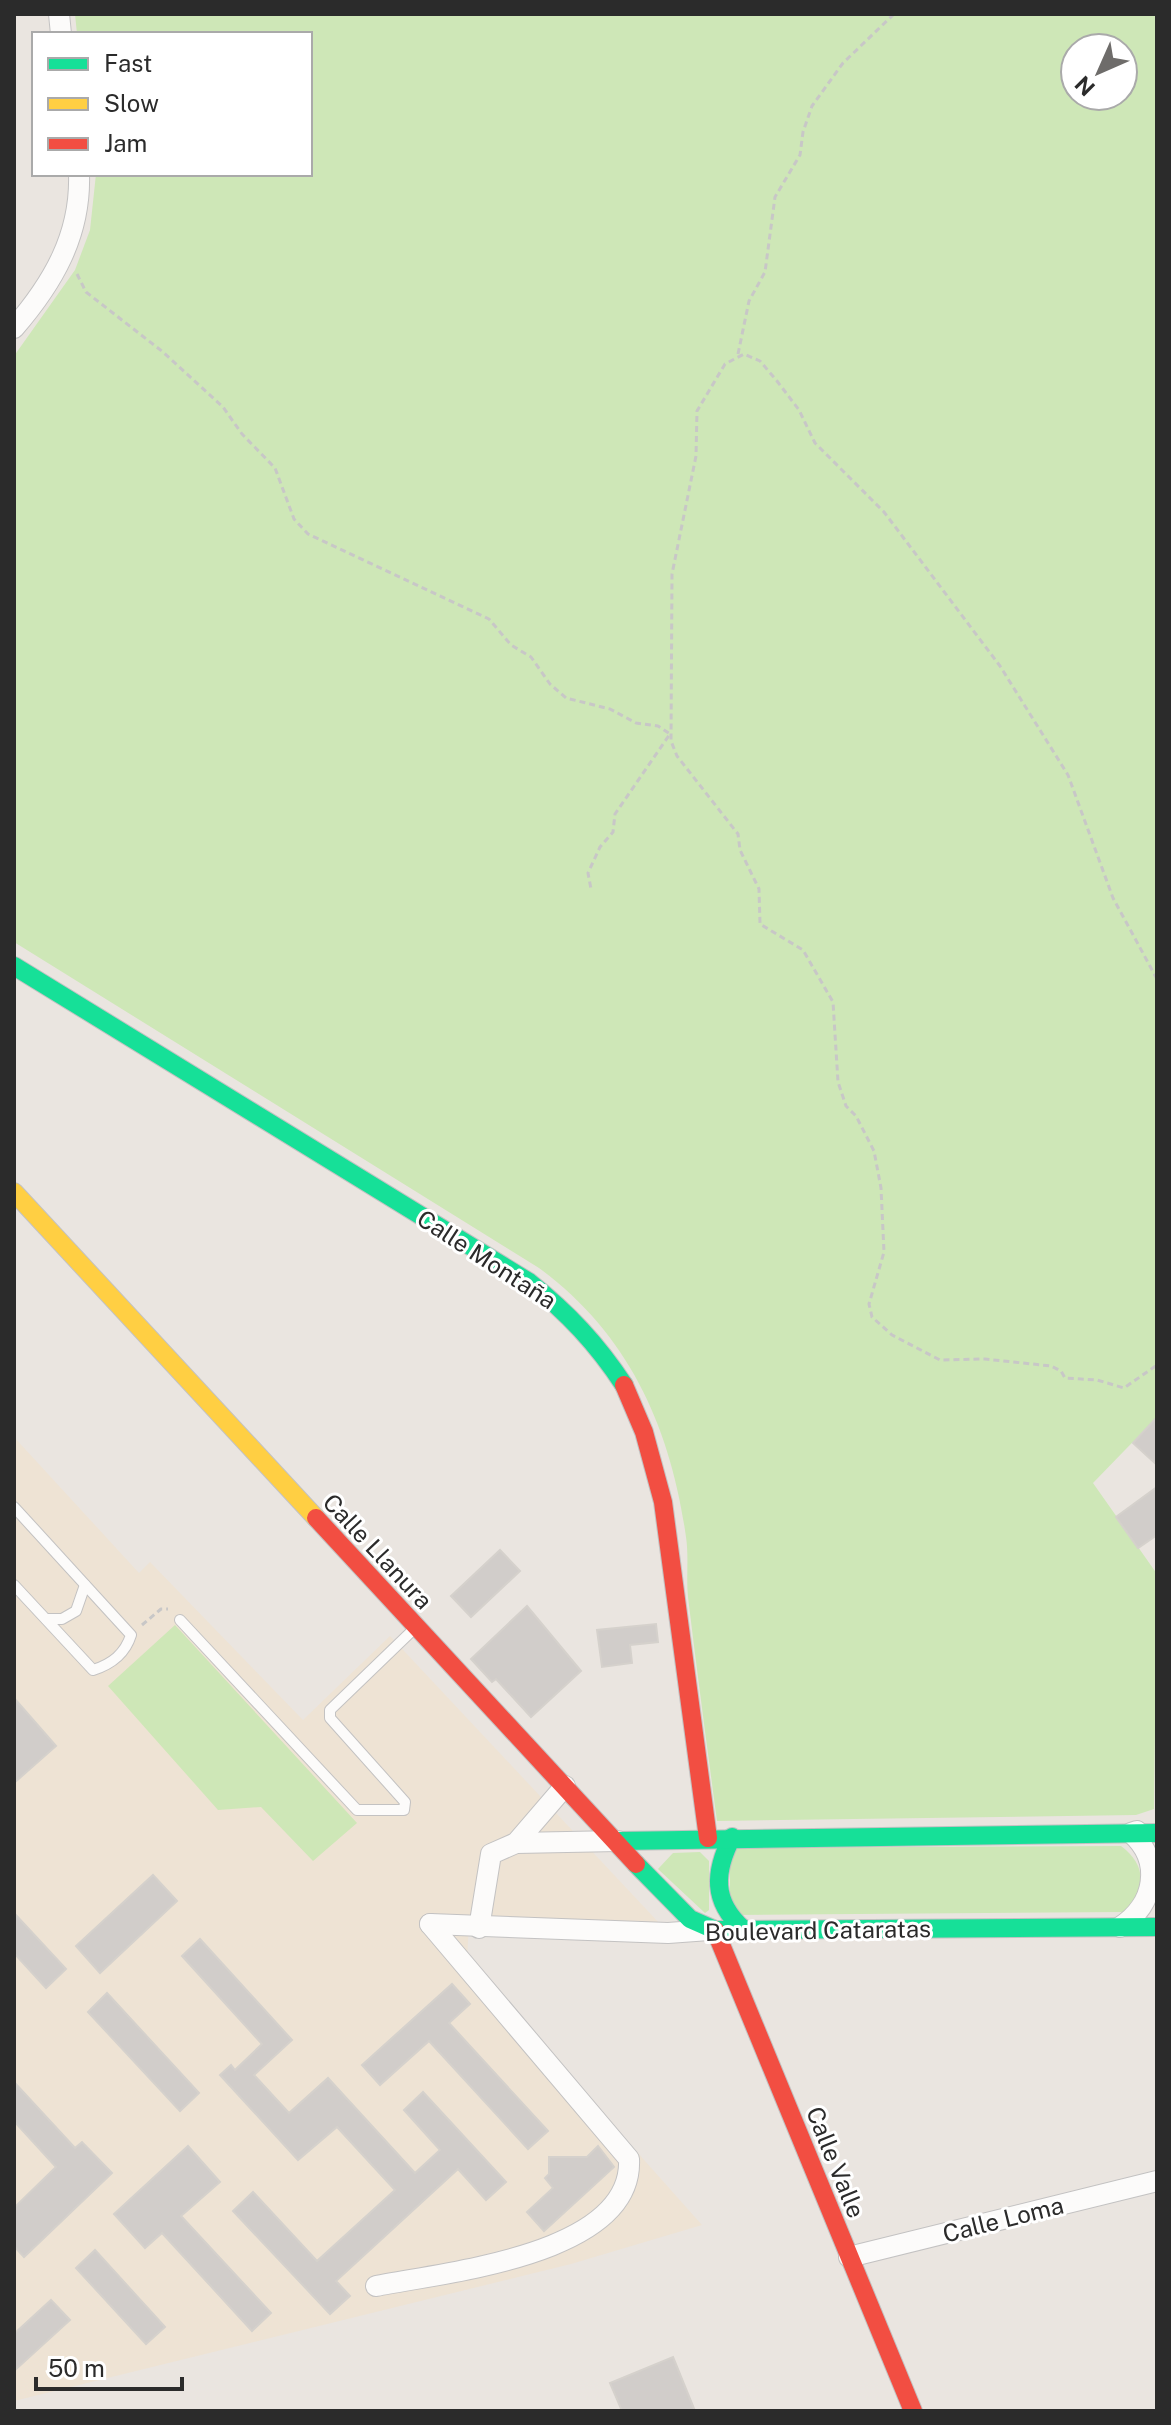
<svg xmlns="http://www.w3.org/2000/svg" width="1171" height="2425" viewBox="0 0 1171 2425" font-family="'Public Sans',sans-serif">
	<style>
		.education { fill: #eee3d4 }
		.green { fill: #cee7b7; fill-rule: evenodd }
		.building { fill: #d1cdca; stroke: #d5d1cc; stroke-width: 2 }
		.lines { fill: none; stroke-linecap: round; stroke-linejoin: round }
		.lane-casing { stroke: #c3c2c2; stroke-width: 12 }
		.street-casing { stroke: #c3c2c2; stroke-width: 22 }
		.fast-casing { stroke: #c3c2c2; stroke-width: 20 }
		.slow-casing { stroke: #c3c2c2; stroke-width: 20 }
		.jam-casing { stroke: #c3c2c2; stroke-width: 20 }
		.path { stroke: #c8c7c7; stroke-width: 3; stroke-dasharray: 6 4; stroke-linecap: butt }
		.lane { stroke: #fcfbfa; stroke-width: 10 }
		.street { stroke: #fcfbfa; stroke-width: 20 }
		.fast { stroke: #16e098; stroke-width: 18 }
		.slow { stroke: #ffcf43; stroke-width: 18 }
		.jam { stroke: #f24e42; stroke-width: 18 }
		.labels { text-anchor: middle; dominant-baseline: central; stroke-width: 6; stroke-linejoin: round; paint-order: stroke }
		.street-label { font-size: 24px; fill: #2b2b2b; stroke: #fff }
	</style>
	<rect width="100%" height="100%" fill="#eae5e0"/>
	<!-- education -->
	<polygon class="education" points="14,1437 139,1573 150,1562 303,1720 390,1636 661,1925 469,1920 467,1961 702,2225 571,2264 14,2401"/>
	<!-- green -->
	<g class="green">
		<path d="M75,14H1157V1417L1093,1483L1157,1574L1154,1809L1136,1815L717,1821C707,1746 697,1672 688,1597C686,1577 689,1557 686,1537C671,1428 629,1334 539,1268L14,942V356L75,270L90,230L96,174H310V34H77ZM1075,48H1123V96H1075Z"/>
		<polygon points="175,1625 357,1823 313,1861 261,1807 218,1810 108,1686"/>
		<path d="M1121,1846C1148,1866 1145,1890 1124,1912L735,1915L730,1905V1848Z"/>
		<polygon points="700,1852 709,1861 709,1910 705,1913 658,1869 673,1853"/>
	</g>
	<!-- building -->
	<g class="building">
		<polygon points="1157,1417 1157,1465 1133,1443"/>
		<polygon points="1157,1487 1157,1535 1138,1548 1116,1517"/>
		<polygon points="500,1550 520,1571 471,1617 451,1596"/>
		<polygon points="527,1606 581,1671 531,1717 496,1679 492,1682 471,1659"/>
		<polygon points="656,1624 658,1642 630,1645 632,1663 602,1667 597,1630"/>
		<polygon points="14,1698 56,1746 14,1783"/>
		<polygon points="153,1875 177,1901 100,1973 76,1946"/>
		<polygon points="14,1913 66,1969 46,1988 14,1953"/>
		<polygon points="200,1939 292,2040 254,2075 289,2113 328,2078 415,2173 440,2150 404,2110 423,2092 506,2182 486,2200 458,2169 336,2281 350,2296 330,2314 233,2211 253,2192 317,2261 395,2190 337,2127 298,2160 220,2075 231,2065 235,2070 262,2044 182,1956"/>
		<polygon points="452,1984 470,2004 449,2023 548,2131 528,2149 429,2041 380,2085 362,2065"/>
		<polygon points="107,1993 199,2093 180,2111 88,2012"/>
		<polygon points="14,2082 75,2148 82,2142 112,2173 24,2257 14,2246 14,2208 56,2167 14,2121"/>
		<polygon points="188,2146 220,2182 181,2216 271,2313 252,2331 162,2233 145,2248 114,2214"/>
		<polygon points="598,2146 614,2167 544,2231 527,2212 553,2188 545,2178 549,2174 549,2157 587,2157"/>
		<polygon points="95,2250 165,2327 146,2344 76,2268"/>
		<polygon points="51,2300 70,2320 14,2371 14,2334"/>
		<polygon points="673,2357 695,2411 622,2411 610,2383"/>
	</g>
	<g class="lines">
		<defs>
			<g id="lane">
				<path d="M14,1507L131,1635C125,1654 112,1664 93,1670L14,1585"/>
				<polyline points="46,1619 62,1619 76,1611 85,1585"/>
				<polyline points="180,1620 357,1810 404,1810 405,1802 330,1718 330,1710 415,1628"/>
			</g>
			<g id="street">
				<polyline points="59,14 61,34"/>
				<path d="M14,328C53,283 81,235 79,174"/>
				<polyline points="516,1843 618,1841"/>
				<polyline points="430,1924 668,1933 709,1930"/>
				<path d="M1120,1927C1155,1905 1163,1861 1131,1833L1137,1831"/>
				<polyline points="479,1928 491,1854 516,1843 565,1786"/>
				<polyline points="849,2257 1157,2181"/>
				<path d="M376,2286C445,2272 634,2255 629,2159L430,1924"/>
			</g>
			<g id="fast">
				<path d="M14,966L529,1282C568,1313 597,1344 624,1385"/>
				<path d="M732,1837C714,1872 712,1901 743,1929"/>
				<polyline points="618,1841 1157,1833"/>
				<polyline points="636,1864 690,1919 715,1930 1157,1927"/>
			</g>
			<polyline id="slow" points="14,1192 316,1518"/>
			<g id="jam">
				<polyline points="624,1385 644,1432 663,1502 708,1838"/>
				<polyline points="316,1518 636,1864"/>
				<polyline points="715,1930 913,2411"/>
			</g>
		</defs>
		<!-- lane casing -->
		<use href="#lane" class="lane-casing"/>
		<!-- street casing -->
		<use href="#street" class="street-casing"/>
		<!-- fast casing -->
		<use href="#fast" class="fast-casing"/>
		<!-- slow casing -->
		<use href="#slow" class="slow-casing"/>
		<!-- jam casing -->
		<use href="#jam" class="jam-casing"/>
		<!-- path -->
		<g class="path">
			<polyline points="77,274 86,292 163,352 223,407 242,434 275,468 294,519 308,534 489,619 511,645 531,657 550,684 566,698 610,709 636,723 658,726 670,734 615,814 613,832 600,847 588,873 591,889"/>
			<polyline points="738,354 749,301 765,272 775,197 800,155 803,132 812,106 843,63 894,14"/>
			<polyline points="1157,979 1113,898 1068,775 1000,666 884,512 815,443 799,410 777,381 760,361 744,354 725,364 697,411 696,456 672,574 671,741 677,756 738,834 740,850 759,889 760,924 803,950 833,1002 838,1082 846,1106 856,1116 874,1151 881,1188 884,1252 869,1304 872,1317 892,1335 940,1360 985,1359 1051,1366 1061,1371 1065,1378 1097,1380 1124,1388 1157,1365"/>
			<polyline points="142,1625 161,1609 168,1609"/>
		</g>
		<!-- lane -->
		<use href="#lane" class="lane"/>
		<!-- street -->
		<use href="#street" class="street"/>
		<!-- fast -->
		<use href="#fast" class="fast"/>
		<!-- slow -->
		<use href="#slow" class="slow"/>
		<!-- jam -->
		<use href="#jam" class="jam"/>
	</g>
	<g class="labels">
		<!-- street labels -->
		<g class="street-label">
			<text transform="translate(487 1259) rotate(33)">Calle Montaña</text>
			<text transform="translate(378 1551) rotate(47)">Calle Llanura</text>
			<text transform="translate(818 1930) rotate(-1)">Boulevard Cataratas</text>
			<text transform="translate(836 2162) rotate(68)">Calle Valle</text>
			<text transform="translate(1003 2219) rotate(-14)">Calle Loma</text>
		</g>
	</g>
	<!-- border -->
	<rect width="1171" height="2425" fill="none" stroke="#2b2b2b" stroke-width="32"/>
	<!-- legend -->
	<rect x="32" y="32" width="280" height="144" fill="#ffffff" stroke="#aaaaaa" stroke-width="2"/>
	<rect x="48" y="58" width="40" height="12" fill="#16e098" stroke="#aaaaaa" stroke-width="2"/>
	<text x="104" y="72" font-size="24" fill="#2b2b2b">Fast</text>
	<rect x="48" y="98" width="40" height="12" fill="#ffcf43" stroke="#aaaaaa" stroke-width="2"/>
	<text x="104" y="112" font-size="24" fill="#2b2b2b">Slow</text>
	<rect x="48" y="138" width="40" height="12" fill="#f24e42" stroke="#aaaaaa" stroke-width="2"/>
	<text x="104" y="152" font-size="24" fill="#2b2b2b">Jam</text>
	<!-- north arrow -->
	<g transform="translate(1099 72) rotate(225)"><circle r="38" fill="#ffffff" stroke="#aaaaaa" stroke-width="2"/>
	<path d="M0-6L14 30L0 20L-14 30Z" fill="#6e6c6a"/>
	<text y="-12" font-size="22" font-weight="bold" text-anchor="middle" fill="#2b2b2b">N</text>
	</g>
	<!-- scale -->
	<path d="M36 2377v12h146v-12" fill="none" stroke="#2b2b2b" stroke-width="4"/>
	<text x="48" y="2377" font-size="24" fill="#2b2b2b" stroke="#ffffff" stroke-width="6" paint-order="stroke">50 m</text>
</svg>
